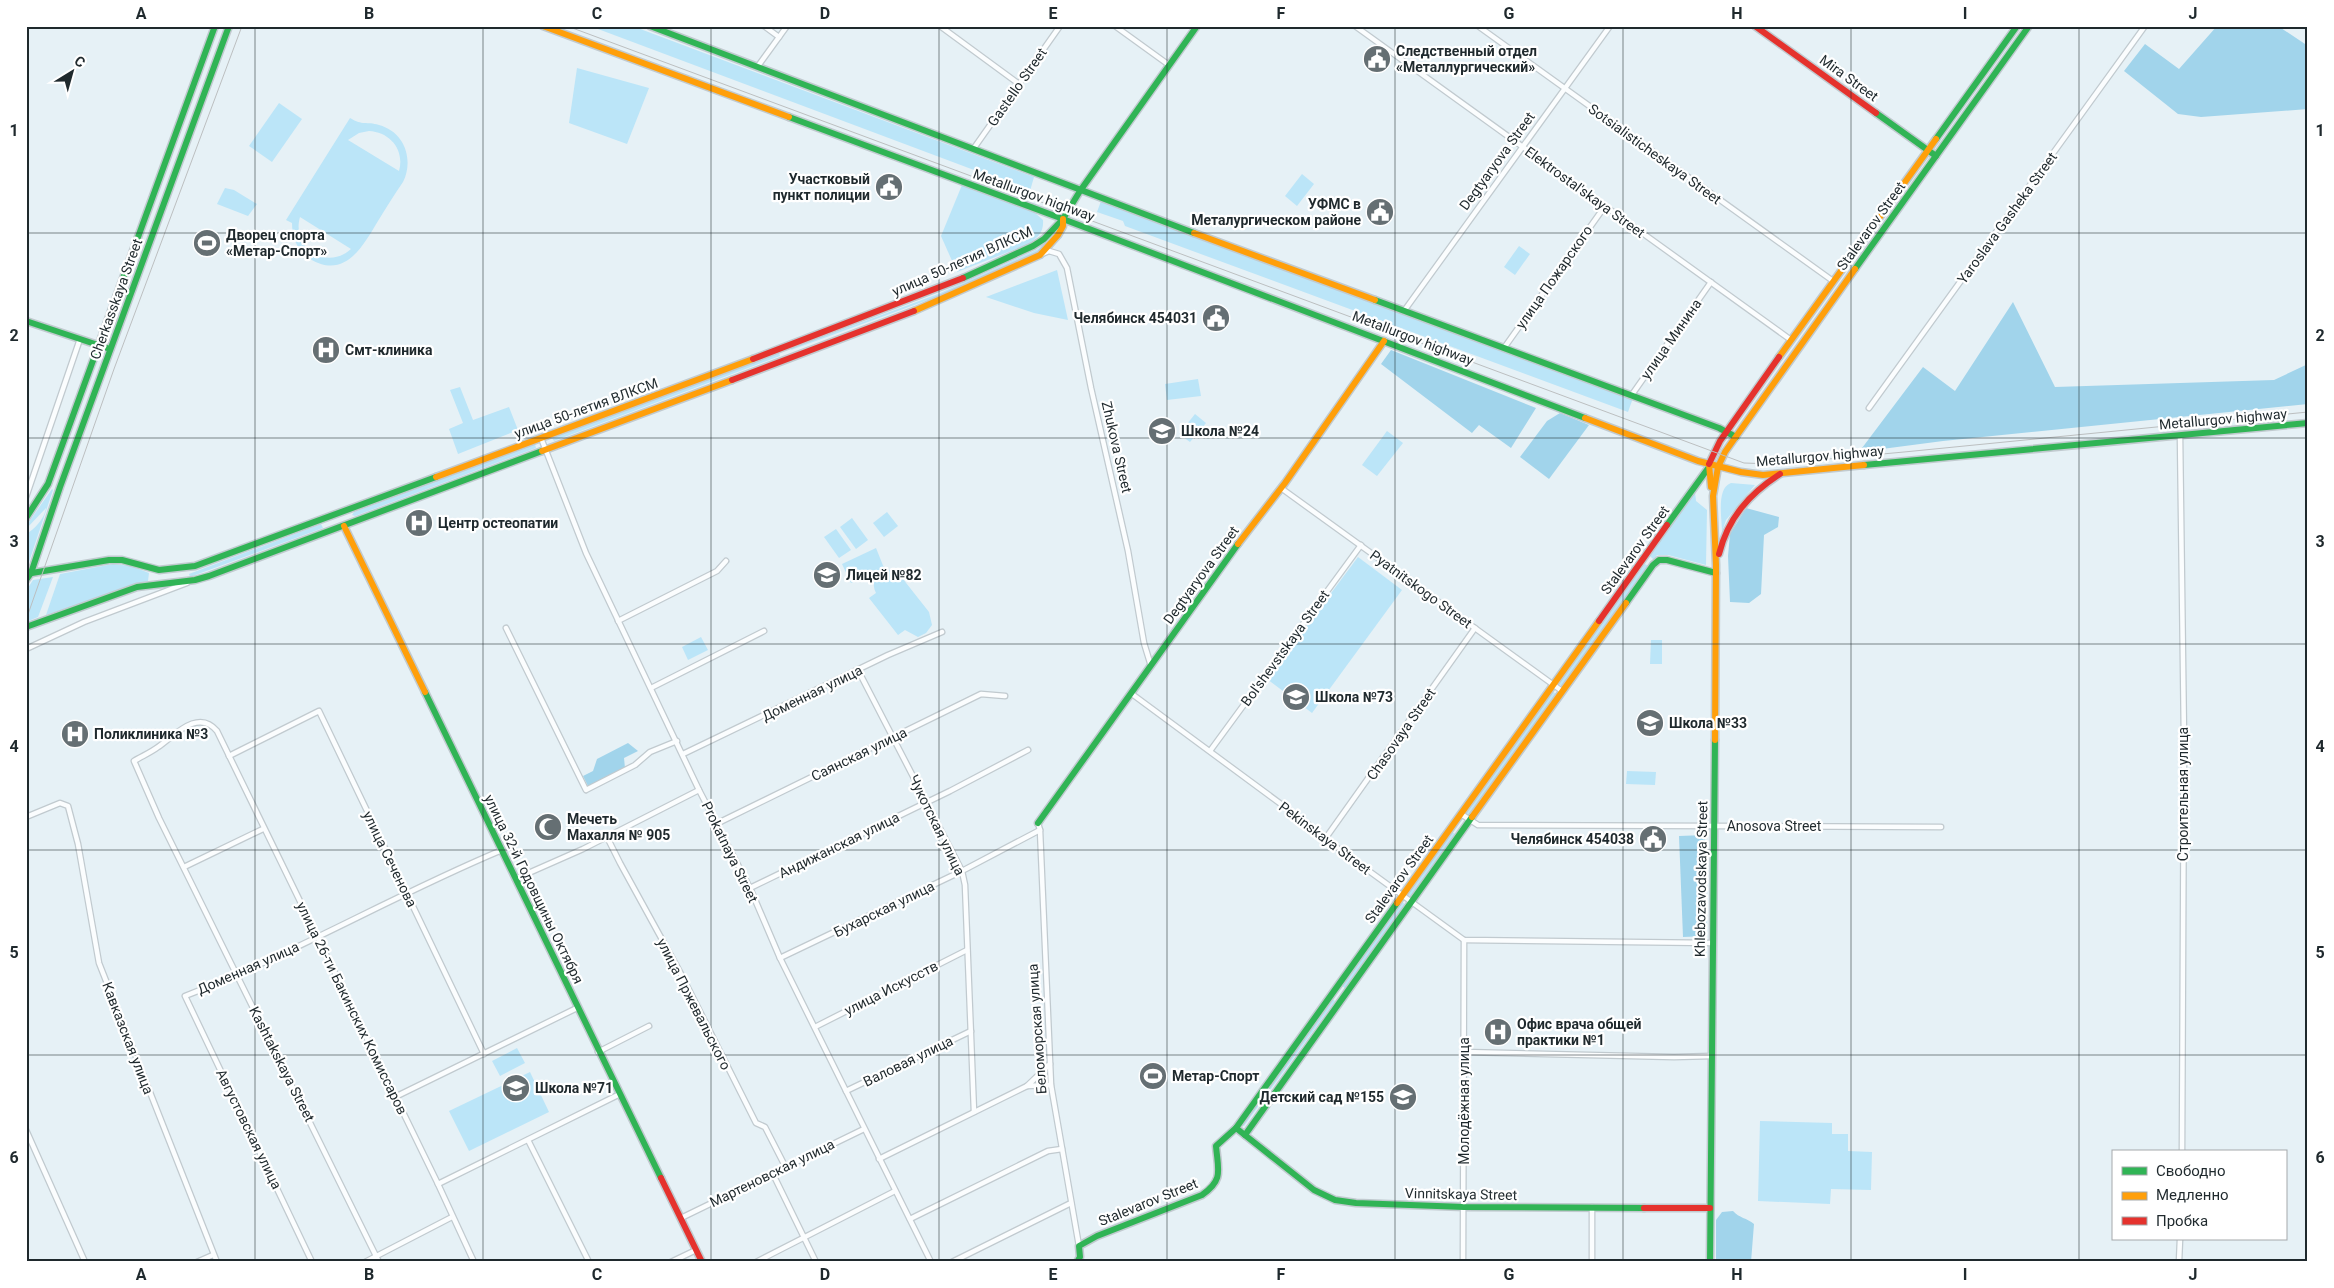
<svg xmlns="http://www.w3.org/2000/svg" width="2334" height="1288" viewBox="0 0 2334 1288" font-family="Roboto,sans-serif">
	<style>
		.green { fill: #bbe5f8; fill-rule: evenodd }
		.forest { fill: #a1d4eb }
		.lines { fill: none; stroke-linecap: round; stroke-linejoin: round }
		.street-casing { stroke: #c1cacf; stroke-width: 7 }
		.fast-casing { stroke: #c1cacf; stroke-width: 9 }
		.slow-casing { stroke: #c1cacf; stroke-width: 9 }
		.jam-casing { stroke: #c1cacf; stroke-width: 9 }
		.street { stroke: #fbfdfe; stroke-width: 4.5 }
		.fast { stroke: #30b455; stroke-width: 6 }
		.slow { stroke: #ff9f0a; stroke-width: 6 }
		.jam { stroke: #e5322d; stroke-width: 6 }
		.tram { stroke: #bcbfc0; stroke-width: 1 }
		.grid { fill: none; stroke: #1f292d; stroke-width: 1; stroke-opacity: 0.55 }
		.labels { text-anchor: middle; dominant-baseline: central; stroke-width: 4.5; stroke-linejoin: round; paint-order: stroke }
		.poi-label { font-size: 14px; font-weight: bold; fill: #1f292d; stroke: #fff; text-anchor: start }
		.street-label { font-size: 14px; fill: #1f292d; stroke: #fff }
		.neatline { fill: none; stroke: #1f292d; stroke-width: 2 }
		.grid-label { font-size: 16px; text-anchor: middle; font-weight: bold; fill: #1f292d }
	</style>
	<rect width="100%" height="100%" fill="#e6f1f6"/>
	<!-- green -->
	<g class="green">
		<polygon points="590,26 633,26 643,30 1034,177 1030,191"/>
		<polygon points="577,68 649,88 627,144 569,123"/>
		<polygon points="279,103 302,119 272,162 249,146"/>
		<path d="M350,118C363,126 366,121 379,125C405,132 414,160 403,182C394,195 386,208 378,221C363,246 345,280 310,259C298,252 292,238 292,223L286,220ZM369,131C390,132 405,150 399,171L348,140L359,133ZM300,217L351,249C327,271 291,248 300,217Z"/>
		<polygon points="1302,174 1314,184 1297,206 1285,196"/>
		<path d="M962,185L1033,211L1043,220C1044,232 1038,237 1029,244L957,272L941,236Z"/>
		<polygon points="225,188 234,190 257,204 248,216 217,204"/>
		<polygon points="1101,201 1633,398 1628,412 1125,226 1123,221 1097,212"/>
		<polygon points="1050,237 1039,252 939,296 791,350 792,348 938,294 1038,249"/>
		<polygon points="1519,246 1530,254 1515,275 1504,267"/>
		<polygon points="1057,270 1068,320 1034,313 986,297"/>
		<polygon points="779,353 780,356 554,441 552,438"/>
		<polygon points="1198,379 1201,396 1167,400 1165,384"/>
		<polygon points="460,387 473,420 509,407 518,430 458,454 449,429 463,423 450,390"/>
		<polygon points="1195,414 1206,423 1190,442 1179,434"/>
		<polygon points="1387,431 1403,443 1377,476 1362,465"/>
		<polygon points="535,444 536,448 355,516 352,515 354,512"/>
		<path d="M1731,483L1755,485L1726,520L1722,532C1722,519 1716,488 1731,483Z"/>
		<path d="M52,489L53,490L26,571L28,537L26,534C34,530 45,518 46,508L26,529V526Z"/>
		<polygon points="1695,492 1696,501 1707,510 1706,565 1668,555 1657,555 1654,560 1649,555"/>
		<polygon points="887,512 898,526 884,537 873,523"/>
		<polygon points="852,518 868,540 856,549 840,527"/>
		<polygon points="321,524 323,528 190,577 189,574"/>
		<polygon points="836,529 851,550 839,558 824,537"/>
		<polygon points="876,548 884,568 851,583 842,564"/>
		<polygon points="1358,557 1402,590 1312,713 1267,679"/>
		<polygon points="113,564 131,566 149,573 148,581 46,615 60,574"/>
		<polygon points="1645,564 1648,566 1563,686 1557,684 1557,682"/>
		<path d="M884,570H893L899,574L929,612L932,625L926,633L918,637L905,630L898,635L869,598L876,593C871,583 875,576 884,570Z"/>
		<polygon points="53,577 38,617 26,622 26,591 33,580"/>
		<polygon points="701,637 708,650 688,660 682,647"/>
		<polygon points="1651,640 1662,640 1662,664 1650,664"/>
		<polygon points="1552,691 1556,694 1474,809 1468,817 1463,813"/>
		<polygon points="1627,771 1656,772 1655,785 1626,784"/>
		<polygon points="1452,832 1457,835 1414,895 1411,897 1407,895 1407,891"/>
		<polygon points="1401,901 1406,905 1346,989 1341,985"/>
		<polygon points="1331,998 1335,1001 1244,1126 1242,1125"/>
		<polygon points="517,1048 525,1063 500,1076 492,1061"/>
		<polygon points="530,1072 549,1112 469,1151 449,1111"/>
		<polygon points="1760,1121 1832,1123 1832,1134 1848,1134 1848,1151 1872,1152 1871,1190 1831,1189 1830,1204 1758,1201"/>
	</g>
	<!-- forest -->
	<g class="forest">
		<polygon points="2217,26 2278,26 2308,46 2308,109 2201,117 2178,114 2124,71 2145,44 2179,69"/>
		<polygon points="2013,302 2055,387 2274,380 2308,364 2308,404 1943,441 1859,452 1923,367 1955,391"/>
		<polygon points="1391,350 1536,408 1511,448 1479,425 1472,433 1381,364"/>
		<polygon points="1560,413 1589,425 1549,479 1520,457 1547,421"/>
		<polygon points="1746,508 1779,517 1778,527 1764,535 1761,594 1749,603 1730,602 1728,556 1730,534"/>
		<polygon points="628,743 638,751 624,758 625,768 588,786 583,776 593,771 597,759"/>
		<polygon points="1705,835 1707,936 1683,937 1679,836"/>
		<path d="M1733,1211C1739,1218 1747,1218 1754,1224L1751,1262H1716V1220L1722,1212Z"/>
	</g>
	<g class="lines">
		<defs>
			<g id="street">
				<polyline points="764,26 779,37"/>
				<polyline points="940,26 1019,84"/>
				<polyline points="1115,26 1169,65"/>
				<polyline points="1355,26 1791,340"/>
				<polyline points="1478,26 1833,281"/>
				<polyline points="758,66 787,26"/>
				<polyline points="974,148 1060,26"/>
				<polyline points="1042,254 1049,251 1059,254 1067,268 1091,388 1128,551 1144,643 1151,666"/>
				<polyline points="1404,311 1610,26"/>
				<polyline points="1504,348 1605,206"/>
				<polyline points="1631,396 1711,282"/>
				<polyline points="1869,408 2145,26"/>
				<polyline points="2180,435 2184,739 2182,1152"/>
				<polyline points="541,438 586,553 699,790 750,888 780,958 931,1262"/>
				<polyline points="1281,488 1562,691"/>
				<polyline points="26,497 80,339"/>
				<polyline points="618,621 717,571 726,561"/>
				<polyline points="506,628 586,790 635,765 650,752 677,741"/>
				<polyline points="26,649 84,622 187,583"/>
				<polyline points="858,670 962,871 965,885 974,1112"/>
				<polyline points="651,688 764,631"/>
				<polyline points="1132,694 1308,824 1325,839 1464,940 1712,943"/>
				<polyline points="1210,751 1361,545"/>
				<polyline points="683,754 888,655 942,632"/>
				<polyline points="229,756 319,711 484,1054"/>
				<polyline points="1461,814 1478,825 1941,827"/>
				<polyline points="26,817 60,803 68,806 78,844 99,963 217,1262"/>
				<polyline points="1038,823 1040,830 1051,1085 1079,1246"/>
				<polyline points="716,824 981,694 1005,696"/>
				<polyline points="607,837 620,863 681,974 756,1123 765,1127 785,1166"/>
				<polyline points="1325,839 1475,628"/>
				<polyline points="184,867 263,829"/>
				<polyline points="515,879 583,849 699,790"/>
				<polyline points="750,888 950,791 1028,750"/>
				<polyline points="780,958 962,871 1040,830"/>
				<polyline points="815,1027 967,950"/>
				<polyline points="598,1052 649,1026"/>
				<polyline points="1464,1052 1674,1057 1712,1056"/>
				<polyline points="1050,1064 1027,1086 1051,1085"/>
				<polyline points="846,1091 971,1031"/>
				<polyline points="395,1097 577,1008"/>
				<polyline points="26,1130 85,1262"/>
				<polyline points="528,1140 589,1262"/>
				<polyline points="879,1159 1027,1086"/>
				<polyline points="772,1172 816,1262"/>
				<polyline points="438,1184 620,1094"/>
				<polyline points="681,1218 864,1129"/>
				<polyline points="910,1219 1048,1151 1062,1149"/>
				<polyline points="197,1262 213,1255"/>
				<path d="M312,1262L185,996C294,954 394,895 502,850"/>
				<polyline points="365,1262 452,1217"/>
				<path d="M379,1262L159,818L134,761C142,756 150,753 158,747C174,736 198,708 217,731L438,1184L474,1262"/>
				<polyline points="671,1262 696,1250"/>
				<polyline points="756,1262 895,1191"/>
				<polyline points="952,1262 1071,1203"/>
				<polyline points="1463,1262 1464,940"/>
				<polyline points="1592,1262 1592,1207"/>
				<polyline points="2179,1262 2180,1239"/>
			</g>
			<g id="fast">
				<polyline points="650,26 1194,233"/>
				<polyline points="1876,113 1936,156"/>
				<polyline points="789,117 1063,219 1080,191 1197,26"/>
				<polyline points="1936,139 2017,26"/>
				<polyline points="1063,219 1585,418"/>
				<polyline points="1855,269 2029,26"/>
				<polyline points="963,278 1033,246 1044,239 1063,219"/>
				<polyline points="1375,300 1719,428 1736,437"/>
				<polyline points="26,321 110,349"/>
				<polyline points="1864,465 2308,423"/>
				<polyline points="26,518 48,484 215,26"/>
				<polyline points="1667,525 1709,467"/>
				<polyline points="26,574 109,560 122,560 159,570 195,566 436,477"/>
				<polyline points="26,580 31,573 60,487 229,26"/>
				<polyline points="1626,603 1653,565 1659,560 1667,560 1716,573"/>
				<polyline points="26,627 137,587 195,580 209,576 542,451"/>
				<polyline points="425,692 661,1178"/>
				<polyline points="1038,823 1238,544"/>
				<polyline points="1236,1128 1314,1190 1335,1200 1356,1203 1464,1207 1644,1208"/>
				<polyline points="1245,1135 1472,817"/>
				<path d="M1077,1262L1080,1257L1079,1246L1097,1236L1202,1195C1224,1180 1218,1170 1216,1146L1236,1128L1397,903"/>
				<polyline points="1710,1262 1715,740"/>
			</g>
			<g id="slow">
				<polyline points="543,26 789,117"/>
				<polyline points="1194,233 1375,300"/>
				<polyline points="914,311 1040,255 1058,235 1063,226 1063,219"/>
				<polyline points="1779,357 1936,139"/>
				<polyline points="1585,418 1698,461 1741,472 1763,475 1864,465"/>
				<polyline points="542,451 732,380"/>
				<polyline points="1709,464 1711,487"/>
				<polyline points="1718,467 1725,452 1855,269"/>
				<polyline points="436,477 753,359"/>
				<polyline points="344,526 425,692"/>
				<polyline points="1238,544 1285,483 1384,341"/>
				<polyline points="1715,740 1716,565 1713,496 1718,467"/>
				<polyline points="1472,817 1626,603"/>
				<polyline points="1397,903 1599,621"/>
			</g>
			<g id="jam">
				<polyline points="1755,26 1876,113"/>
				<polyline points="753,359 963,278"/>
				<polyline points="732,380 914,311"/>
				<polyline points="1709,464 1720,441 1779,357"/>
				<path d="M1719,554C1728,518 1749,494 1780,474"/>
				<polyline points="1599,621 1667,525"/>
				<polyline points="661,1178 702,1262"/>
				<polyline points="1644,1208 1710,1208"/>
			</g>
		</defs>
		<!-- street casing -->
		<use href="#street" class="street-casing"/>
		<!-- fast casing -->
		<use href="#fast" class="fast-casing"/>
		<!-- slow casing -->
		<use href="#slow" class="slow-casing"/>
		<!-- jam casing -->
		<use href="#jam" class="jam-casing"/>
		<!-- street -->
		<use href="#street" class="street"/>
		<!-- fast -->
		<use href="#fast" class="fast"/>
		<!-- slow -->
		<use href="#slow" class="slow"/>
		<!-- jam -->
		<use href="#jam" class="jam"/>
		<!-- tram -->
		<g class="tram">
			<polyline points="567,26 1744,463 1774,464 1904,452 2308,412"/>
			<polyline points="26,620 114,369 242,26"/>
		</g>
	</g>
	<!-- grid -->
	<path class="grid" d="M255,26V1262M483,26V1262M711,26V1262M939,26V1262M1167,26V1262M1395,26V1262M1623,26V1262M1851,26V1262M2079,26V1262M26,233H2308M26,438H2308M26,644H2308M26,850H2308M26,1055H2308"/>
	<!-- icons -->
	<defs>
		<symbol id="civic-disc" viewBox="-11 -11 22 22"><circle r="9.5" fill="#656f73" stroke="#fff"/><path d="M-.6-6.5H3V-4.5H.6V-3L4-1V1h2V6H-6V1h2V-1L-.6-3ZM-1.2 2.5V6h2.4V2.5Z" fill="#fff"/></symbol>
		<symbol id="stadium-disc" viewBox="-11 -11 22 22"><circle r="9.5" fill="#656f73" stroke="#fff"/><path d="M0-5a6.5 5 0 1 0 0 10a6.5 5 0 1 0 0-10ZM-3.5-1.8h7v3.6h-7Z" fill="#fff"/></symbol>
		<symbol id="hospital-disc" viewBox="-11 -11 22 22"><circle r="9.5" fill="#656f73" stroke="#fff"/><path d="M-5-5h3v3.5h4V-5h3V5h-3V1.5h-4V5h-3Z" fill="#fff"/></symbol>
		<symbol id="school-disc" viewBox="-11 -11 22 22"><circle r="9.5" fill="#656f73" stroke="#fff"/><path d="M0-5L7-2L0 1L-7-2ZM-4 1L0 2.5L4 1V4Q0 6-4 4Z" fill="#fff"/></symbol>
		<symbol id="mosque-disc" viewBox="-11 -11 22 22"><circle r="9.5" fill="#656f73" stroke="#fff"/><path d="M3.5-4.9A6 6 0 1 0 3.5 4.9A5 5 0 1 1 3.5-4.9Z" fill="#fff"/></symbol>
	</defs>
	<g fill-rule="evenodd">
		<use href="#civic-disc" x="1361" y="43" width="32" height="32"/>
		<use href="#civic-disc" x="873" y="171" width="32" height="32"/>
		<use href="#civic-disc" x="1364" y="196" width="32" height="32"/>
		<use href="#stadium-disc" x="191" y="227" width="32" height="32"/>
		<use href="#civic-disc" x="1200" y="302" width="32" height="32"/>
		<use href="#hospital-disc" x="310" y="334" width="32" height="32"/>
		<use href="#school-disc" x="1146" y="415" width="32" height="32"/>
		<use href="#hospital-disc" x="403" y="507" width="32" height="32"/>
		<use href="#school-disc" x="811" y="559" width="32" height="32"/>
		<use href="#school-disc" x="1280" y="681" width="32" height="32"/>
		<use href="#school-disc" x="1634" y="707" width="32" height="32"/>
		<use href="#hospital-disc" x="59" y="718" width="32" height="32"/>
		<use href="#mosque-disc" x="532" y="811" width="32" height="32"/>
		<use href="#civic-disc" x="1637" y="823" width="32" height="32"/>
		<use href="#hospital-disc" x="1482" y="1016" width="32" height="32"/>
		<use href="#stadium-disc" x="1137" y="1060" width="32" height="32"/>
		<use href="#school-disc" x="500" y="1072" width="32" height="32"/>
		<use href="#school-disc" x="1387" y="1081" width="32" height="32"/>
	</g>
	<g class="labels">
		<!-- poi labels -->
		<g class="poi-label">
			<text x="1396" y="51">Следственный отдел<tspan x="1396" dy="16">«Металлургический»</tspan></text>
			<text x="870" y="179" text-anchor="end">Участковый<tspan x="870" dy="16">пункт полиции</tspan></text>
			<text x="1361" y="204" text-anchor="end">УФМС в<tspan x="1361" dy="16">Металургическом районе</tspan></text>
			<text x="226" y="235">Дворец спорта<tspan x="226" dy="16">«Метар-Спорт»</tspan></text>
			<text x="1197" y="318" text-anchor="end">Челябинск 454031</text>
			<text x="345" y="350">Смт-клиника</text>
			<text x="1181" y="431">Школа №24</text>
			<text x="438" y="523">Центр остеопатии</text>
			<text x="846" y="575">Лицей №82</text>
			<text x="1315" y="697">Школа №73</text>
			<text x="1669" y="723">Школа №33</text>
			<text x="94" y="734">Поликлиника №3</text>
			<text x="567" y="819">Мечеть<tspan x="567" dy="16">Махалля № 905</tspan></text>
			<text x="1634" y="839" text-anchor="end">Челябинск 454038</text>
			<text x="1517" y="1024">Офис врача общей<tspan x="1517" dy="16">практики №1</tspan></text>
			<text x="1172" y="1076">Метар-Спорт</text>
			<text x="535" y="1088">Школа №71</text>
			<text x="1384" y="1097" text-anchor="end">Детский сад №155</text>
		</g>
		<!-- street labels -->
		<g class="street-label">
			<text transform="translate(1849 78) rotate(36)">Mira Street</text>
			<text transform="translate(1017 87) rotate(-55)">Gastello Street</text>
			<text transform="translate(1655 154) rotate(36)">Sotsialisticheskaya Street</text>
			<text transform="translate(1497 161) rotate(-54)">Degtyaryova Street</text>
			<text transform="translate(1585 192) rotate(36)">Elektrostal'skaya Street</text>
			<text transform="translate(1034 195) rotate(20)">Metallurgov highway</text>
			<text transform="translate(2007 218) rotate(-54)">Yaroslava Gasheka Street</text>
			<text transform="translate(1871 226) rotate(-54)">Stalevarov Street</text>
			<text transform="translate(962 261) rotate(-24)">улица 50-летия ВЛКСМ</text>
			<text transform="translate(1554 277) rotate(-55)">улица Пожарского</text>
			<text transform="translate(116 299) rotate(-70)">Cherkasskaya Street</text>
			<text transform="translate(1413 338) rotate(21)">Metallurgov highway</text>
			<text transform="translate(1671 339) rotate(-55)">улица Минина</text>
			<text transform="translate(586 408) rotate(-20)">улица 50-летия ВЛКСМ</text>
			<text transform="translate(2223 419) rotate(-5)">Metallurgov highway</text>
			<text transform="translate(1117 447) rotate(77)">Zhukova Street</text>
			<text transform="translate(1820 456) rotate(-5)">Metallurgov highway</text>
			<text transform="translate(1635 550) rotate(-54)">Stalevarov Street</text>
			<text transform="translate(1201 575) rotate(-54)">Degtyaryova Street</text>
			<text transform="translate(1421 589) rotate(36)">Pyatnitskogo Street</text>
			<text transform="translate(1285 648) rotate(-54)">Bol'shevstskaya Street</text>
			<text transform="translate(812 693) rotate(-26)">Доменная улица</text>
			<text transform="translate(1401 734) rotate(-55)">Chasovaya Street</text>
			<text transform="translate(859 754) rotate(-26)">Саянская улица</text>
			<text transform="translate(2183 794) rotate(-90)">Строительная улица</text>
			<text transform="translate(937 825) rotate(64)">Чукотская улица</text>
			<text x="1774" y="826">Anosova Street</text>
			<text transform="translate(1325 838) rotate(37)">Pekinskaya Street</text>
			<text transform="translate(839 845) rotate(-26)">Андижанская улица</text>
			<text transform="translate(730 852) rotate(64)">Prokatnaya Street</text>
			<text transform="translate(390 859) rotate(64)">улица Сеченова</text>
			<text transform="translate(1399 879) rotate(-54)">Stalevarov Street</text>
			<text transform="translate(1701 879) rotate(-89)">Khlebozavodskaya Street</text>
			<text transform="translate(534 889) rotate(64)">улица 32-й Годовщины Октября</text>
			<text transform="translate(884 909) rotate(-26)">Бухарская улица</text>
			<text transform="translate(248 968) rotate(-24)">Доменная улица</text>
			<text transform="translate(891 988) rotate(-27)">улица Искусств</text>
			<text transform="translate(694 1004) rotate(63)">улица Пржевальского</text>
			<text transform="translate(352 1008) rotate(64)">улица 26-ти Бакинских Комиссаров</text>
			<text transform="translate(1037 1029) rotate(-94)">Беломорская улица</text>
			<text transform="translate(128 1038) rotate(69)">Кавказская улица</text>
			<text transform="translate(908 1061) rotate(-26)">Валовая улица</text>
			<text transform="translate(282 1064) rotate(63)">Kashtakskaya Street</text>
			<text transform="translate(1464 1101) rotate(-90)">Молодёжная улица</text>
			<text transform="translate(249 1129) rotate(64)">Августовская улица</text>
			<text transform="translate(772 1173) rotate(-26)">Мартеновская улица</text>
			<text transform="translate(1461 1194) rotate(1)">Vinnitskaya Street</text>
			<text transform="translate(1148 1202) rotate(-22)">Stalevarov Street</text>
		</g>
	</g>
	<!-- border -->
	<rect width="2334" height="1288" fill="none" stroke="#ffffff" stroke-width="55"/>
	<!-- legend -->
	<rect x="2112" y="1150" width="175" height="90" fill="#ffffff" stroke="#a5a9ab"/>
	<rect x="2122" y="1167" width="25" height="8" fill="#30b455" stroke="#a5a9ab"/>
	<text x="2156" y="1176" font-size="15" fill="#1f292d">Свободно</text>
	<rect x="2122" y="1192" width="25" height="8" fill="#ff9f0a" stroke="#a5a9ab"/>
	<text x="2156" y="1200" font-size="15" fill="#1f292d">Медленно</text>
	<rect x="2122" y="1217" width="25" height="8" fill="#e5322d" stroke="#a5a9ab"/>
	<text x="2156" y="1226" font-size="15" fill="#1f292d">Пробка</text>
	<!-- north arrow -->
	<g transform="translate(72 72) rotate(37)" stroke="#ffffff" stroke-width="4" paint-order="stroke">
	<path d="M0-4L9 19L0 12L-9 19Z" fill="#1f292d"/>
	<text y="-8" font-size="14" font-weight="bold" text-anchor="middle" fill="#1f292d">С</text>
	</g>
	<rect x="28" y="28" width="2278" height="1232" class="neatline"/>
	<g class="grid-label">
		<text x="141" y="19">A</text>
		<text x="369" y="19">B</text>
		<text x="597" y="19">C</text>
		<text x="825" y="19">D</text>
		<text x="1053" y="19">E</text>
		<text x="1281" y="19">F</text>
		<text x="1509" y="19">G</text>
		<text x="1737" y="19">H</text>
		<text x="1965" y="19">I</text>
		<text x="2193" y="19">J</text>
		<text x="14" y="136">1</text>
		<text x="2320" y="136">1</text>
		<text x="14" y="341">2</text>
		<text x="2320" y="341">2</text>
		<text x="14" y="547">3</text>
		<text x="2320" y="547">3</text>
		<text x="14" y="752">4</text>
		<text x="2320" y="752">4</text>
		<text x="14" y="958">5</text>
		<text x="2320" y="958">5</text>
		<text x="14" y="1163">6</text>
		<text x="2320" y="1163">6</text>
		<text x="141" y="1280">A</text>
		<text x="369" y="1280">B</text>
		<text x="597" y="1280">C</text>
		<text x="825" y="1280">D</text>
		<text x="1053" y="1280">E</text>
		<text x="1281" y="1280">F</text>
		<text x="1509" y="1280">G</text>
		<text x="1737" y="1280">H</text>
		<text x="1965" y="1280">I</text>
		<text x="2193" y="1280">J</text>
	</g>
</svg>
